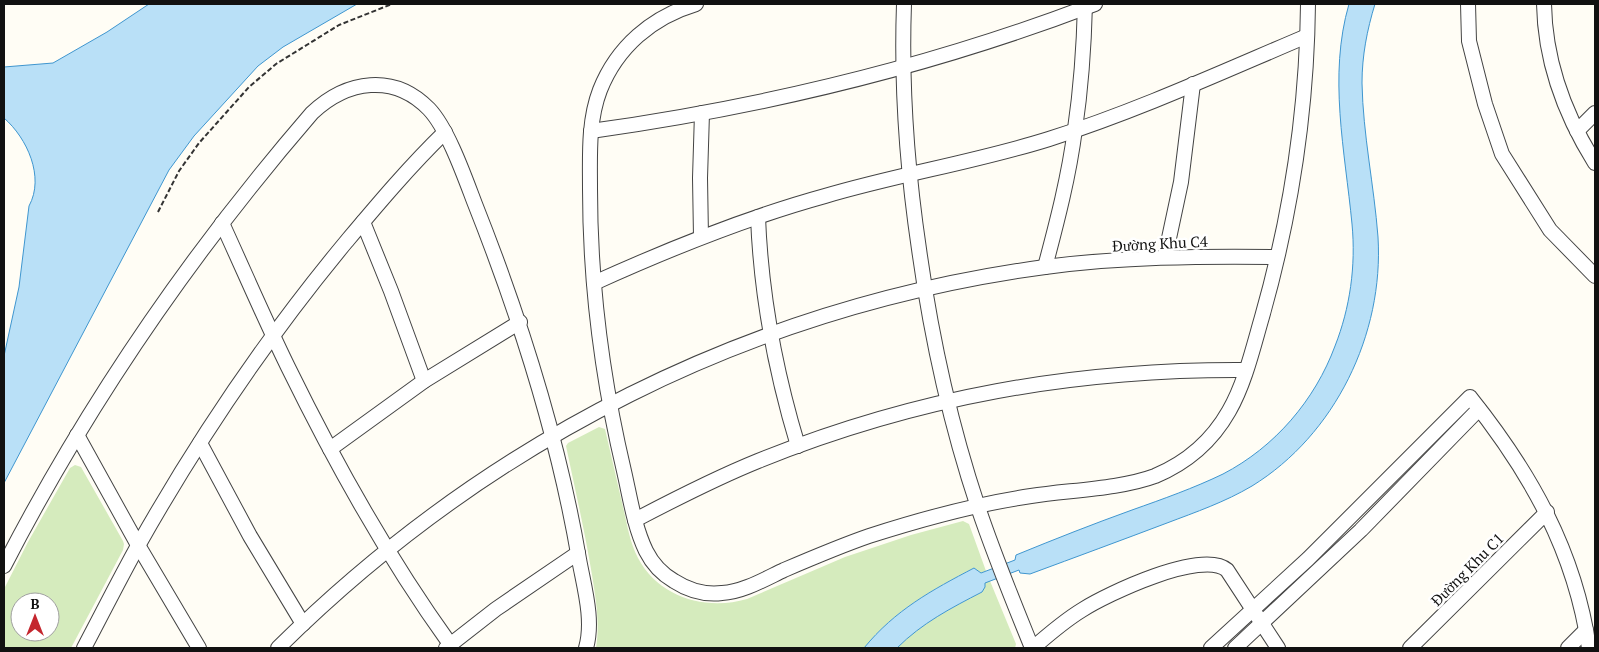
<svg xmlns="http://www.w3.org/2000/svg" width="1599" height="652" viewBox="0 0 1599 652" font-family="'PT Serif',serif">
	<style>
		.green { fill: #d5ebbd; fill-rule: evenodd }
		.water { fill: #b9e0f7; stroke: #3f96cf }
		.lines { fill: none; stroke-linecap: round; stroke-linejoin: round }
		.minor-casing { stroke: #444; stroke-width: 16 }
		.path { stroke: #333; stroke-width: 2; stroke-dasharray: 5 2.5; stroke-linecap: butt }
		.minor { stroke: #fff; stroke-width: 14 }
		.labels { text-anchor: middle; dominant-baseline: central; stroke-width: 5; stroke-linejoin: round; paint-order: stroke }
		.street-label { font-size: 15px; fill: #111; stroke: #fff }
	</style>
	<rect width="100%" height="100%" fill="#fffdf5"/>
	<!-- green -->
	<g class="green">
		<path d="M599,427L605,429C611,455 617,481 623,507C627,524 630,543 638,558C659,598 707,611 747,599L845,557L911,535L963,521L969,524L986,571L981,573L974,568C931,590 895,610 864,648H596C600,623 596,600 592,575C585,532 575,489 566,446L568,443Z"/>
		<path d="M75,465L81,467L123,541L124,544L123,550L71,648H4V589L28,542L70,468ZM20,602H50V632H20Z"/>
		<path d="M990,581L1016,644L1015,648H897C922,623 951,608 982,592L985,583Z"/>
	</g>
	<!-- water -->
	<g class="water">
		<path d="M149,4H357L283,47L258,66L194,136L169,170L4,483V356L19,287L29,206C45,177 27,138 4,118V67L53,63L107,32Z"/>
		<path d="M1349,4H1375C1367,30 1362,56 1362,83C1363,135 1374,185 1378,237C1384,334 1335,435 1252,486C1225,502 1196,512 1167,523C1122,540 1076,557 1030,574L1020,573L1019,570L985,583V587L982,592C951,608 922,623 897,648H864C895,610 932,590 974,568L981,573L1015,560L1016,555C1055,539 1093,524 1132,510C1163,499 1194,488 1223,474C1275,447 1315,400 1335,346C1350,308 1356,266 1352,224C1345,151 1328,76 1349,4Z"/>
	</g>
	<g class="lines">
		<defs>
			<g id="minor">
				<path d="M696,4C652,17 617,47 600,90C588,121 590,156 590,189C590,284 602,378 624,471C630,497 634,526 646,551C652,563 662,574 674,581C688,590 705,595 722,593C743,592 765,579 784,570C812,558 840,546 869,536C922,519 976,504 1031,496C1069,490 1120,489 1155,476C1186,463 1212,441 1229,411C1245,383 1253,348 1262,317C1291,215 1307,110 1308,4"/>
				<path d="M904,4C901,86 907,168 919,249C931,336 950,423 978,507C994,555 1013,601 1032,648"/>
				<polyline points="1468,4 1469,41 1485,104 1502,154 1550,230 1595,276"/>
				<path d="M1544,4C1545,61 1565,115 1595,163"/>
				<path d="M591,131C763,107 933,66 1095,4"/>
				<polyline points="1577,131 1595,113"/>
				<path d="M758,217C761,296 775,370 798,446"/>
				<polyline points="363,222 391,291 424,381"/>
				<path d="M222,223C244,271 265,320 288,367C335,463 388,558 450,644"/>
				<polyline points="701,237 700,178 702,113"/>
				<polyline points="1165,257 1181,182 1193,84"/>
				<path d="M1045,267C1057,222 1069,176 1075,129C1081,88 1084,46 1085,4"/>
				<path d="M594,283C669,249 745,218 825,196C899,174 976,162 1049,139C1137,111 1222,72 1307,36"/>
				<polyline points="77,435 138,545 199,648"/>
				<polyline points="200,443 250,536 303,624"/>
				<polyline points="330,449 424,381 520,322"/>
				<path d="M635,520C675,499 716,478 758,461C916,397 1075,369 1245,370"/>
				<path d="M4,566C88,403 192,252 312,113C347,80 394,73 429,109C448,129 465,178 475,204C521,320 558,436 579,559C584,587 594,620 586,648"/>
				<path d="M84,648C102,614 120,578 139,544C199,438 268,336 346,242C378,204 409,167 445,132"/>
				<path d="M278,648C488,440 751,307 1045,267C1122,257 1199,256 1277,257"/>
				<polyline points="446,648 496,609 578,553"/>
				<path d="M1033,648C1049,634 1064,621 1082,610C1107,594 1202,549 1227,570L1278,648"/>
				<path d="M1211,648L1308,559L1470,397C1530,472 1575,551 1589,648"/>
				<polyline points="1235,648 1361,530 1479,409"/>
				<polyline points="1410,648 1547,512"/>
				<polyline points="1568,648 1586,630"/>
			</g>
		</defs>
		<!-- minor casing -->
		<use href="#minor" class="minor-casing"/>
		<!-- path -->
		<polyline class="path" points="158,212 179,171 199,143 249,87 276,64 339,25 392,4"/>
		<!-- minor -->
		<use href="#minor" class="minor"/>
	</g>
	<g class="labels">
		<!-- street labels -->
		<g class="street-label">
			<text transform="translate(1160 243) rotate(-3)">Đường Khu C4</text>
			<text transform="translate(1467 569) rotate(-45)">Đường Khu C1</text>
		</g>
	</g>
	<!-- border -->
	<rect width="1599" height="652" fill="none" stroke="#111111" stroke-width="10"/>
	<!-- north arrow -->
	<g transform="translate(35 617)"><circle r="24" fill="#ffffff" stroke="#a0a0a0"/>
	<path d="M0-4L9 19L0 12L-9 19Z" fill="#c4262e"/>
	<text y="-8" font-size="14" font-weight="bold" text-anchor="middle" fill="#111111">B</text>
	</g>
</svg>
